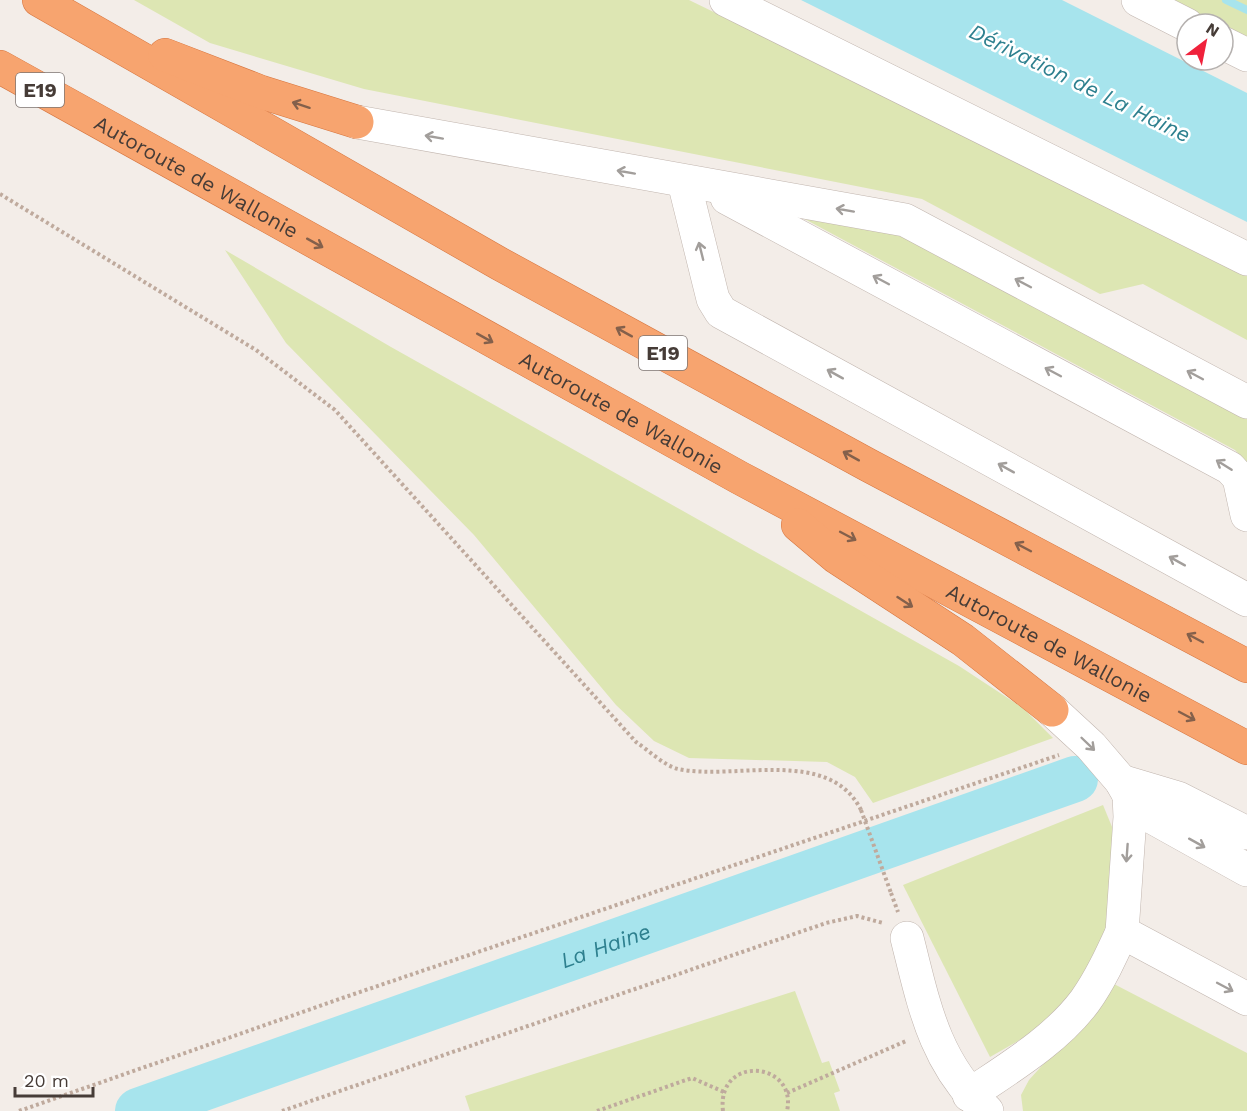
<svg xmlns="http://www.w3.org/2000/svg" width="1247" height="1111" viewBox="0 0 1247 1111" font-family="'Work Sans',sans-serif">
	<style>
		.green { fill: #dde6b3 }
		.water { fill: #a7e4ed }
		.lines { fill: none; stroke-linecap: round; stroke-linejoin: round }
		.stream { stroke: #a7e4ed; stroke-width: 8 }
		.river { stroke: #a7e4ed; stroke-width: 46 }
		.minor-casing { stroke: #c1b5ae; stroke-width: 34 }
		.highway-casing { stroke: #d6753f; stroke-width: 34 }
		.path { stroke: #bfaa9d; stroke-width: 4; stroke-dasharray: 3 3; stroke-linecap: butt }
		.minor { stroke: #fff; stroke-width: 33 }
		.highway { stroke: #f7a46f; stroke-width: 33 }
		.path-bridge { stroke: #bfaa9d; stroke-width: 4; stroke-dasharray: 3 3; stroke-linecap: butt }
		.oneway { stroke: #84604b }
		.oneway2 { stroke: #a29e9b }
		.labels { text-anchor: middle; dominant-baseline: central; stroke-width: 5; stroke-linejoin: round; paint-order: stroke }
		.shield { fill: #fff; stroke: #7e7673; stroke-width: 1.5 }
		.shield-label { font-size: 20px; font-weight: bold; fill: #463c37 }
		.street-label { font-size: 21px; fill: #463c37; stroke: #fff }
		.water-label { font-size: 22px; font-style: italic; fill: #2e808f; stroke: #fff }
	</style>
	<rect width="100%" height="100%" fill="#f3ede8"/>
	<!-- green -->
	<g class="green">
		<polygon points="134,0 689,0 1247,271 1247,340 1143,284 1100,294 922,199 364,89 210,43"/>
		<polygon points="1156,0 1247,0 1247,45 1223,33 1223,24 1205,24"/>
		<polygon points="799,216 901,230 1247,418 1247,463 1235,450"/>
		<polygon points="225,250 391,347 959,666 1023,708 1053,738 873,803 855,777 827,762 689,758 654,741 616,705 474,535 286,343"/>
		<polygon points="1103,805 1117,839 1114,922 1092,975 1044,1026 990,1057 903,885"/>
		<polygon points="1114,984 1247,1053 1247,1111 1023,1111 1021,1095 1029,1080 1067,1038 1098,1011"/>
		<polygon points="795,991 822,1063 829,1061 840,1091 834,1093 840,1111 470,1111 465,1096"/>
	</g>
	<!-- water -->
	<polygon class="water" points="801,0 1062,0 1247,93 1247,222"/>
	<g class="lines">
		<!-- stream -->
		<polyline class="stream" points="1226,0 1247,10"/>
		<!-- river -->
		<path class="river" id="s1" d="M138,1111L1075,779"/>
		<defs>
			<g id="minor">
				<polyline points="726,0 1247,259"/>
				<polyline points="1138,0 1187,25"/>
				<polyline points="1223,43 1247,55"/>
				<polyline points="357,122 905,220 1247,402"/>
				<polyline points="684,182 713,299 721,312 1247,600"/>
				<polyline points="727,198 1230,468 1239,478 1247,515"/>
				<polyline points="1052,710 1091,746 1121,781 1129,795 1150,816 1247,870"/>
				<polyline points="1121,781 1178,798 1247,833"/>
				<polyline points="1129,795 1130,817 1122,932 1247,999"/>
				<path d="M907,938C924,1005 934,1062 987,1111"/>
				<path d="M969,1095C1009,1068 1056,1040 1085,1001C1100,980 1111,956 1122,932"/>
			</g>
			<g id="highway">
				<polyline points="39,0 500,264 868,465 1247,666"/>
				<polyline points="165,55 261,92 357,122"/>
				<path id="s2" d="M0,67L740,478L1247,748"/>
				<polyline points="798,525 836,557 963,640 1052,710"/>
			</g>
		</defs>
		<!-- minor casing -->
		<use href="#minor" class="minor-casing"/>
		<!-- highway casing -->
		<use href="#highway" class="highway-casing"/>
		<!-- path -->
		<g class="path">
			<path d="M0,194L256,350L335,410L636,742C648,750 665,766 678,769C734,781 829,746 861,810"/>
			<polyline points="891,893 898,912"/>
			<polyline points="787,1093 906,1041"/>
			<polyline points="19,1111 354,994 1059,755"/>
			<polyline points="282,1111 826,923 857,916 883,923"/>
			<polyline points="597,1111 692,1078 724,1092"/>
			<path d="M723,1111C716,1054 798,1061 787,1111"/>
		</g>
		<!-- minor -->
		<use href="#minor" class="minor"/>
		<!-- highway -->
		<use href="#highway" class="highway"/>
		<!-- path-bridge -->
		<polyline class="path-bridge" points="861,810 891,893"/>
	</g>
	<!-- one-way arrows -->
	<defs><path id="oneway-shaft" d="M-6 0H5M1.5-3L5.5 0L1.5 3" fill="none" stroke-width="1.6" stroke-linecap="round" stroke-linejoin="round" transform="scale(1.5)"/></defs>
	<g class="oneway">
		<use href="#oneway-shaft" transform="translate(301 105) rotate(-162)"/>
		<use href="#oneway-shaft" transform="translate(315 243) rotate(29)"/>
		<use href="#oneway-shaft" transform="translate(624 332) rotate(-151)"/>
		<use href="#oneway-shaft" transform="translate(485 338) rotate(29)"/>
		<use href="#oneway-shaft" transform="translate(851 456) rotate(-151)"/>
		<use href="#oneway-shaft" transform="translate(848 536) rotate(28)"/>
		<use href="#oneway-shaft" transform="translate(1023 547) rotate(-152)"/>
		<use href="#oneway-shaft" transform="translate(905 602) rotate(33)"/>
		<use href="#oneway-shaft" transform="translate(1195 638) rotate(-152)"/>
		<use href="#oneway-shaft" transform="translate(1187 716) rotate(28)"/>
	</g>
	<g class="oneway2">
		<use href="#oneway-shaft" transform="translate(434 137) rotate(-170)"/>
		<use href="#oneway-shaft" transform="translate(626 172) rotate(-170)"/>
		<use href="#oneway-shaft" transform="translate(845 210) rotate(-170)"/>
		<use href="#oneway-shaft" transform="translate(701 251) rotate(-104)"/>
		<use href="#oneway-shaft" transform="translate(881 280) rotate(-152)"/>
		<use href="#oneway-shaft" transform="translate(1023 283) rotate(-152)"/>
		<use href="#oneway-shaft" transform="translate(1053 372) rotate(-152)"/>
		<use href="#oneway-shaft" transform="translate(835 374) rotate(-151)"/>
		<use href="#oneway-shaft" transform="translate(1195 375) rotate(-152)"/>
		<use href="#oneway-shaft" transform="translate(1224 465) rotate(-148)"/>
		<use href="#oneway-shaft" transform="translate(1006 468) rotate(-151)"/>
		<use href="#oneway-shaft" transform="translate(1177 561) rotate(-151)"/>
		<use href="#oneway-shaft" transform="translate(1088 744) rotate(44)"/>
		<use href="#oneway-shaft" transform="translate(1197 843) rotate(29)"/>
		<use href="#oneway-shaft" transform="translate(1127 853) rotate(94)"/>
		<use href="#oneway-shaft" transform="translate(1225 987) rotate(28)"/>
	</g>
	<g class="labels">
		<!-- shield labels -->
		<g class="shield">
			<rect x="16" y="73" width="48" height="34" rx="4.5"/>
			<rect x="639" y="336" width="48" height="34" rx="4.5"/>
		</g>
		<g class="shield-label">
			<text x="40" y="90">E19</text>
			<text x="663" y="353">E19</text>
		</g>
		<!-- street labels -->
		<g class="street-label">
			<text stroke="none"><textPath href="#s2" startOffset="225">Autoroute de Wallonie</textPath></text>
			<text stroke="none"><textPath href="#s2" startOffset="711">Autoroute de Wallonie</textPath></text>
			<text stroke="none"><textPath href="#s2" startOffset="1197">Autoroute de Wallonie</textPath></text>
		</g>
		<!-- water labels -->
		<g class="water-label">
			<text transform="translate(1080 83) rotate(26)">Dérivation de La Haine</text>
			<text stroke="none"><textPath href="#s1" startOffset="496">La Haine</textPath></text>
		</g>
	</g>
	<!-- north arrow -->
	<g transform="translate(1205 42) rotate(32)"><circle r="28" fill="#ffffff" stroke="#b5b1af" stroke-width="1.5"/>
	<path d="M0-4.5L10 22L0 15L-10 22Z" fill="#f0223c"/>
	<text y="-9" font-size="16" font-weight="bold" text-anchor="middle" fill="#463c37">N</text>
	</g>
	<!-- scale -->
	<path d="M15 1087v9h78v-9" fill="none" stroke="#463c37" stroke-width="3"/>
	<text x="24" y="1087" font-size="18" fill="#463c37" stroke="#ffffff" stroke-width="4.5" paint-order="stroke">20 m</text>
</svg>
